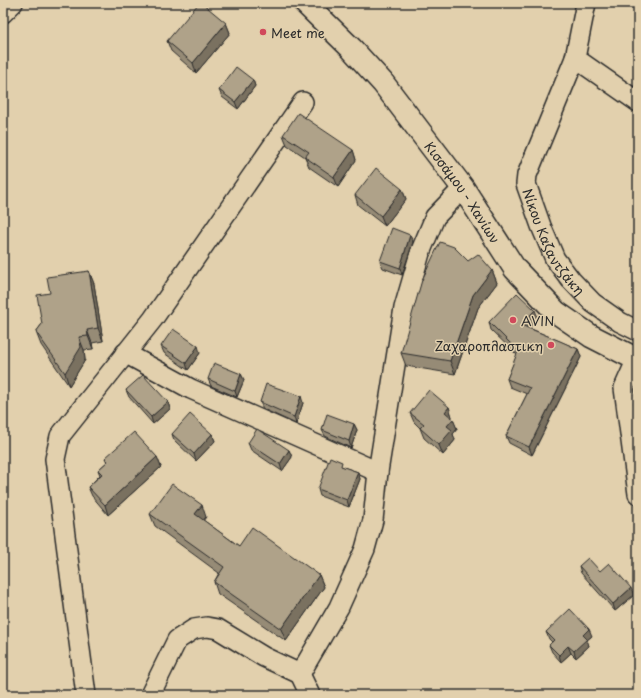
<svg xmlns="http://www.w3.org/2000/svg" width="641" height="698" viewBox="0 0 641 698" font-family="'Playpen Sans',sans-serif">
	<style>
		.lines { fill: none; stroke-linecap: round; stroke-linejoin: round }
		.street-casing { stroke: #2b2b2b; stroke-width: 22 }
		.primary-casing { stroke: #2b2b2b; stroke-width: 25 }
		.street { stroke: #e2d0ad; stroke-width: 19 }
		.primary { stroke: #e2d0ad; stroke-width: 22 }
		.wall { fill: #968b76; stroke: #2b2b2b }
		.shaded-wall { fill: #7a7160; stroke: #2b2b2b }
		.building { fill: #afa289; stroke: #2b2b2b }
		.poi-dot { fill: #d1495b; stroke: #e2d0ad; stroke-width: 1.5 }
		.labels { text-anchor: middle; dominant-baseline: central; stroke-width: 3; stroke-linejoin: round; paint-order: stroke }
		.poi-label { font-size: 13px; fill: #2b2b2b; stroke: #e2d0ad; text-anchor: start }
		.street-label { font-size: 13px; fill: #2b2b2b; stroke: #e2d0ad }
	</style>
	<rect width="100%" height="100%" fill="#e2d0ad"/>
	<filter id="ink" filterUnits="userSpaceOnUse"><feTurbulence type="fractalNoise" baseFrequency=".025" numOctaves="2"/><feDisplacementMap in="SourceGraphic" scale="8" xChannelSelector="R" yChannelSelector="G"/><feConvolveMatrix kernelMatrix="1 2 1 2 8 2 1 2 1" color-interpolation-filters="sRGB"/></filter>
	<g filter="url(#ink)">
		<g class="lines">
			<defs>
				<g id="street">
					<path id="s1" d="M586,3L575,58L527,175L526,184L541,226L555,259L571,280L593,303L620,322L638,331"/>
					<polyline points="3,13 13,3"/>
					<polyline points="575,58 638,102"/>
					<polyline points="125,353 191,389 378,472"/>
					<polyline points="637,359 624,388 638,494"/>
					<polyline points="300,674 310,695"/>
					<polyline points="86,695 55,459 60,436 153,319 303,102"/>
					<polyline points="150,695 177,640 194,629 207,627 218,629 264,657 300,674 339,607 365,549 373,520 378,472 404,308 420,253 435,217 463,188"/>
				</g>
				<g id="primary">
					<path id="s2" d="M305,3L351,48L383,83L463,188L515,269L556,312L591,336L638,360"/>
				</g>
			</defs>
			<!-- street casing -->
			<use href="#street" class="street-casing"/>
			<!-- primary casing -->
			<use href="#primary" class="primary-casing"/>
			<!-- street -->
			<use href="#street" class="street"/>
			<!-- primary -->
			<use href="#primary" class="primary"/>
		</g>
		<!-- wall -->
		<g class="wall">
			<polygon points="226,23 230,33 196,73 171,51 167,41"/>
			<polygon points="253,80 255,86 238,109 222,97 219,90"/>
			<polygon points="283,135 353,150 356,160 338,187 309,167 305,157 287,145"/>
			<polygon points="402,189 406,199 385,226 358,205 355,195"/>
			<polygon points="413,242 402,275 383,268 380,261"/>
			<polygon points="492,270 497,283 478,308 455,374 406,366 401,353"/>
			<polygon points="89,271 94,284 103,341 92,343 93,349 84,350 85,360 69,386 41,345 36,332 42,324 50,293"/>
			<polygon points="538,318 529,328 578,349 581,357 532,455 509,443 506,436 527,394 510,387 507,379 517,355 491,330 489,322"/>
			<polygon points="161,346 200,353 188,370 164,353"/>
			<polygon points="241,374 244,380 237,397 211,386 208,379"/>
			<polygon points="126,390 168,402 170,409 153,424 129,397"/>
			<polygon points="260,402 303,403 296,424 263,409"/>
			<polygon points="449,407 452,417 452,418 457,429 453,434 455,440 443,455 424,438 420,428 414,422 410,413"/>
			<polygon points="354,424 357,430 351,448 325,436 322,430"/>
			<polygon points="172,434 212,434 215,441 196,461 174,440"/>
			<polygon points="248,443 289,450 292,457 282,471 251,450"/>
			<polygon points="157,457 161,467 108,515 92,496 88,487 100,475 98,470 107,462 105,458"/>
			<polygon points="343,467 358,472 360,479 349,507 320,496 318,489"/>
			<polygon points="150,514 206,517 203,520 239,546 319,575 324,587 286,641 218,594 214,582 219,573 155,526"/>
			<polygon points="579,566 600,571 634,595 615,611 581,573"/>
			<polygon points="546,632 592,636 587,640 589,646 576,658 571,653 561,662 552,652 549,645 552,642 549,639"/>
		</g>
		<!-- shaded-wall -->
		<g class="shaded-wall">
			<polygon points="226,23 230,33 196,73 193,63"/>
			<polygon points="253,80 255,86 238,109 235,102"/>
			<polygon points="353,150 356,160 338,187 334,177"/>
			<polygon points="402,189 406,199 385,226 381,216"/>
			<polygon points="410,235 413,242 402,275 400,268"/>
			<polygon points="492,270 497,283 478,308 455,374 450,361 473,295"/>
			<polygon points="89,271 94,284 103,341 98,328"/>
			<polygon points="535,310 538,318 524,333 521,325"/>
			<polygon points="87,330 92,343 93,349 88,336"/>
			<polygon points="79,337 84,350 85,360 69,386 65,373"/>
			<polygon points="198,346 200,353 188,370 186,363"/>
			<polygon points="578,349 581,357 532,455 529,447"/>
			<polygon points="241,374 244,380 237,397 235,391"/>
			<polygon points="301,396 303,403 296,424 294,417"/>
			<polygon points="168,402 170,409 153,424 151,417"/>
			<polygon points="449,407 452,417 448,421 445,412"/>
			<polygon points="453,419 457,429 453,434 455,440 443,455 439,445 447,426"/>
			<polygon points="354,424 357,430 351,448 349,441"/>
			<polygon points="212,434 215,441 196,461 194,454"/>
			<polygon points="289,450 292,457 282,471 280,464"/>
			<polygon points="157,457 161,467 108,515 105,505"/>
			<polygon points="358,472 360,479 349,507 347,500"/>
			<polygon points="202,505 206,517 199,526 195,514"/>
			<polygon points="319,575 324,587 286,641 281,629"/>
			<polygon points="631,588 634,595 615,611 613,604"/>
			<polygon points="589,629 592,636 587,640 589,646 576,658 574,651 583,635"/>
			<polygon points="568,646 571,653 561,662 559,655"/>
		</g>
		<!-- building -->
		<g class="building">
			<polygon points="199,3 202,3 226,23 193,63 167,41"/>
			<polygon points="236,67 253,80 235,102 219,90"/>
			<polygon points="298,113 353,150 334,177 305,157 309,152 283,135"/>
			<polygon points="376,168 402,189 381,216 355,195"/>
			<polygon points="392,228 410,235 400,268 380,261"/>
			<polygon points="440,242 454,247 468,261 478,254 492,270 473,295 450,361 401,353 422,280"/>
			<polygon points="89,271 98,328 87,330 88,336 79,337 81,347 65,373 36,332 42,324 37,295 50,293 47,277"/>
			<polygon points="517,293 535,310 521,325 560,341 578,349 529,447 506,436 530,388 507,379 518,351 489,322"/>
			<polygon points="173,329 198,346 186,363 161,346"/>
			<polygon points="214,363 241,374 235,391 208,379"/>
			<polygon points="143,375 168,402 151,417 126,390"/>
			<polygon points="266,384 301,396 294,417 260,402"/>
			<polygon points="429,390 449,407 445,412 453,419 447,426 452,430 439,445 420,428 424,424 410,413"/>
			<polygon points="638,396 638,433 634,402"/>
			<polygon points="190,414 212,434 194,454 172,434"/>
			<polygon points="327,414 354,424 349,441 322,430"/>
			<polygon points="257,429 289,450 280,464 248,443"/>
			<polygon points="134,432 157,457 105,505 88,487 102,474 98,470 108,461 105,458"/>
			<polygon points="330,457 342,462 341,466 358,472 347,500 318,489"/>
			<polygon points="172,484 202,505 195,514 239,546 252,527 319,575 281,629 214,582 224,567 150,514"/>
			<polygon points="588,558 600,571 609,563 631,588 613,604 579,566"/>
			<polygon points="570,609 589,629 583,635 587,639 574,651 568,646 559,655 549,645 554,640 546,632"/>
		</g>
	</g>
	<!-- markers -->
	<g class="poi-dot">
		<circle cx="263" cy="32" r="4"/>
		<circle cx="513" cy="320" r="4"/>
		<circle cx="551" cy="345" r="4"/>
	</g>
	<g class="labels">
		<!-- poi labels -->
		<g class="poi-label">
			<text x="271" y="32">Meet me</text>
			<text x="521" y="320">AVIN</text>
			<text x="543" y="345" text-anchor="end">Ζαχαροπλαστικη</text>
		</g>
		<!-- street labels -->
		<g class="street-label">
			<text stroke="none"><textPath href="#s2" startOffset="247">Κισσάμου - Χανίων</textPath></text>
			<text stroke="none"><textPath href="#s1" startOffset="256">Νίκου Καζαντζάκη</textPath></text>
		</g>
	</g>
	<!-- margin -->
	<rect width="641" height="698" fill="none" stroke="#e2d0ad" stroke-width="16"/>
	<rect x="8" y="8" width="625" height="682" fill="none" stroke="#2b2b2b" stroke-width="1.5" filter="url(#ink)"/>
</svg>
